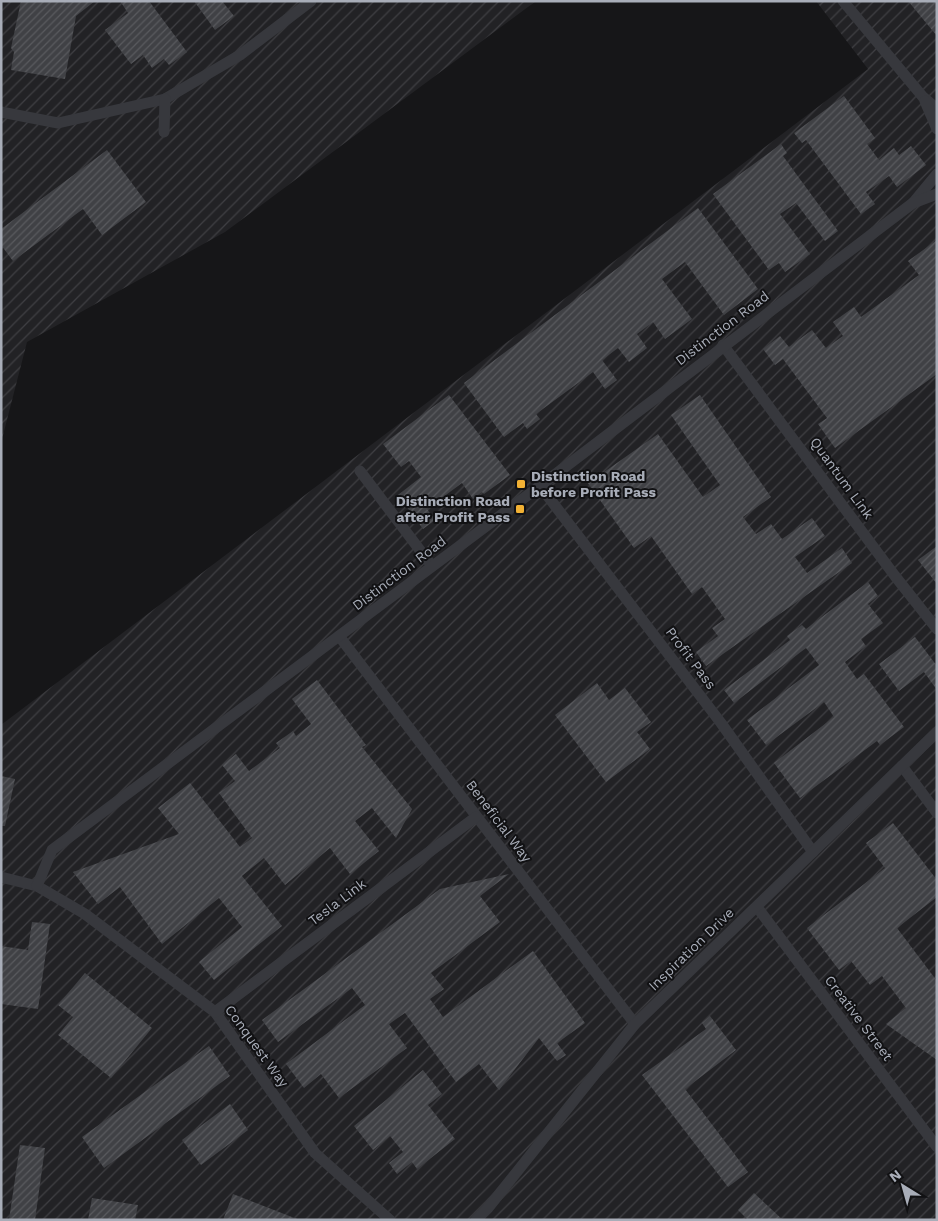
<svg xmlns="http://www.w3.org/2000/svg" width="938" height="1221" viewBox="0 0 938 1221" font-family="'Work Sans',sans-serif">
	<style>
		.industrial { fill: url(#industrial-furrows) }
		.building { fill: url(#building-hatch) }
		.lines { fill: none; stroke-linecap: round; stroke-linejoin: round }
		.minor { stroke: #37383d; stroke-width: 11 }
		.poi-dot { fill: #f2b134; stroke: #111113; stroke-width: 2 }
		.labels { text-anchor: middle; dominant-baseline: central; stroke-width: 4; stroke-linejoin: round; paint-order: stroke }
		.street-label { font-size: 14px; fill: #a8adb8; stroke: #111113 }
		.poi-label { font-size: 14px; font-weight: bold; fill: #a8adb8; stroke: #111113; text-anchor: start }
	</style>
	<defs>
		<pattern id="industrial-furrows" width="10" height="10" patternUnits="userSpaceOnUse" patternTransform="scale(1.25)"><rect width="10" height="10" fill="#222225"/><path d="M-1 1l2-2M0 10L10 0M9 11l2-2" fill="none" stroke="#3f3f43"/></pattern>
		<pattern id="building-hatch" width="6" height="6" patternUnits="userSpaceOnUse" patternTransform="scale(1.25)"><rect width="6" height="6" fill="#404145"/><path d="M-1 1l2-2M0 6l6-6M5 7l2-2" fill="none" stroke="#595a5e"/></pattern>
	</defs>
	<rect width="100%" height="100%" fill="#161618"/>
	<!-- industrial -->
	<g class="industrial">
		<polygon points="1,1 536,1 225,232 27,342 1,443"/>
		<polygon points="816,1 937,1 937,1220 1,1220 1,725 868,69"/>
	</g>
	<!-- building -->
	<g class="building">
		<polygon points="21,1 95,1 76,16 65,79 11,70 14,52 11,48"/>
		<polygon points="120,1 149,1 187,52 169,65 164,59 152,68 143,55 131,64 105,30 128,13"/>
		<polygon points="194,1 222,1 234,16 215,30"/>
		<polygon points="908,1 937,1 937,36"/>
		<polygon points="844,96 875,138 867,144 879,160 894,148 899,155 911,146 926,165 897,187 889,176 866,192 875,204 861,214 806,140 802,143 794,133"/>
		<polygon points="781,144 787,153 783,156 838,231 825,241 796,203 780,214 810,254 785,272 779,263 769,270 713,194"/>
		<polygon points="107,150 146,202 102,235 83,209 13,261 1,245 1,229"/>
		<polygon points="698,208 758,289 724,315 685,262 662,279 692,319 665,339 653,322 637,334 647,348 629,362 618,348 602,360 617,380 605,389 593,372 536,414 540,419 527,429 523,423 504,437 464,383"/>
		<polygon points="937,240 937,374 835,448 818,424 827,418 783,359 775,365 763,349 780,336 789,347 812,330 826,348 843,336 833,322 854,307 861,317 919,275 908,261"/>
		<polygon points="449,395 510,475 484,494 482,492 473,499 462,483 427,509 435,520 423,529 398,495 421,477 409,461 401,467 383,444"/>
		<polygon points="700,395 771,497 743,517 756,534 771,524 782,539 812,518 825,536 795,557 807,573 842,548 852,563 706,666 696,652 718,636 712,628 725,619 702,587 692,594 651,536 634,548 585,479 594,472 597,477 658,434 703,497 720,485 671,415"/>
		<polygon points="937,546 937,584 918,560"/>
		<polygon points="868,582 878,596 868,604 883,623 861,639 866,646 845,662 857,679 864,674 904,727 880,745 877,741 800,798 774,763 834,717 824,702 766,745 747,720 819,665 806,648 734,703 724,690 790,640 787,636 802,625 806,629"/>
		<polygon points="915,637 937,666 937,690 924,672 899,691 879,664"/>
		<polygon points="317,680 366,745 362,747 412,809 396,838 372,808 355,821 379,851 350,874 330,848 285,885 264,858 242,876 282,926 214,980 199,962 242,927 219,898 162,944 120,887 98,904 73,872 179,834 158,808 190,783 240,847 252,838 219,793 235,781 222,765 236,754 249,771 280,748 276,743 293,731 296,736 311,724 292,699"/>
		<polygon points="597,683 609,700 625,688 651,722 637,732 650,749 606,782 555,715"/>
		<polygon points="1,776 15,779 5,826 1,826"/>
		<polygon points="893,823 937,880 937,897 897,928 937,981 937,1060 886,1024 906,1008 882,976 870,985 851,961 839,970 807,928 885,868 866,843"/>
		<polygon points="509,874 480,896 500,922 431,973 444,989 430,999 443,1017 533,951 585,1023 557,1043 566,1055 557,1061 539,1038 499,1090 479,1064 456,1082 405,1013 389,1024 407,1048 339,1098 321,1074 304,1088 286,1064 365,1005 352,988 278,1042 262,1020 440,889"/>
		<polygon points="32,922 50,924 38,1009 1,1004 1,946 28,950"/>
		<polygon points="85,973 152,1028 111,1078 58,1035 73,1017 58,1005"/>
		<polygon points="710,1016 736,1050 685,1089 748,1172 728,1187 642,1075 706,1029 702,1023"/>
		<polygon points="209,1046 230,1076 104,1168 82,1137"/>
		<polygon points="423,1070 442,1094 428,1105 455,1139 417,1169 412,1162 397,1174 389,1163 403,1152 390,1136 373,1150 354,1126"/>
		<polygon points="230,1104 248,1130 201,1165 182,1140"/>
		<polygon points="20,1145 45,1148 35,1220 9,1220"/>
		<polygon points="754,1193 783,1220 748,1220 738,1210"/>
		<polygon points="233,1194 297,1219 297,1220 223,1220"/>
		<polygon points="92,1198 138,1205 135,1220 88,1220"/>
	</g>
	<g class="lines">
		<!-- minor -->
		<g class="minor">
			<polyline points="843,1 923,97 937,109"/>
			<polyline points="925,101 937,129"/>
			<polyline points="1,112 58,123 165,99 240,55 311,1"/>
			<polyline points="164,132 165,99"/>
			<polyline points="913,203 937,174"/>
			<polyline points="723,345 895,576 937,629"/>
			<polyline points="360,471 432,566"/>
			<polyline points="540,486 721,723 813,852"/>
			<polyline points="339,636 635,1024"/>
			<polyline points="902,766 937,813"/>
			<polyline points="1,877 37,886 85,914 215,1012 315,1153 390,1220"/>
			<polyline points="37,886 52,850 540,486 913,203 937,194"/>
			<polyline points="757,907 937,1147"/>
			<polyline points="215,1012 476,817"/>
			<polyline points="476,1220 488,1208 635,1024 937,732"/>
		</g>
	</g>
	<!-- markers -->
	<g class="poi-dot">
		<rect x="516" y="479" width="10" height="10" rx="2.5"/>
		<rect x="515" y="504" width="10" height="10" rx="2.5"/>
	</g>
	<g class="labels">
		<!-- street labels -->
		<g class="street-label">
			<text transform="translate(722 328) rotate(-37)">Distinction Road</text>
			<text transform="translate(842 478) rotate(54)">Quantum Link</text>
			<text transform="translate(399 573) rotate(-37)">Distinction Road</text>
			<text transform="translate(691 658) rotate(53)">Profit Pass</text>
			<text transform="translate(499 821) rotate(53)">Beneficial Way</text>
			<text transform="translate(337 902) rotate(-37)">Tesla Link</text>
			<text transform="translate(691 949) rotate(-44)">Inspiration Drive</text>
			<text transform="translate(859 1018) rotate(53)">Creative Street</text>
			<text transform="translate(257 1046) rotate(54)">Conquest Way</text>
		</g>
		<!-- poi labels -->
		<g class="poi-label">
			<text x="531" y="476">Distinction Road<tspan x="531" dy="16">before Profit Pass</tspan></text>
			<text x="510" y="501" text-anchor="end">Distinction Road<tspan x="510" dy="16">after Profit Pass</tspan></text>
		</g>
	</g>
	<!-- border -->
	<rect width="938" height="1221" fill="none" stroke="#a8adb8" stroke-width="5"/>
	<!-- north arrow -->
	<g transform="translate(903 1186) rotate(323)" stroke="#111113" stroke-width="4" paint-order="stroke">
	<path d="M0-4L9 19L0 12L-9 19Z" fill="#a8adb8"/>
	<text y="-8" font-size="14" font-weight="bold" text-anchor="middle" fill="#a8adb8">N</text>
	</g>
</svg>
